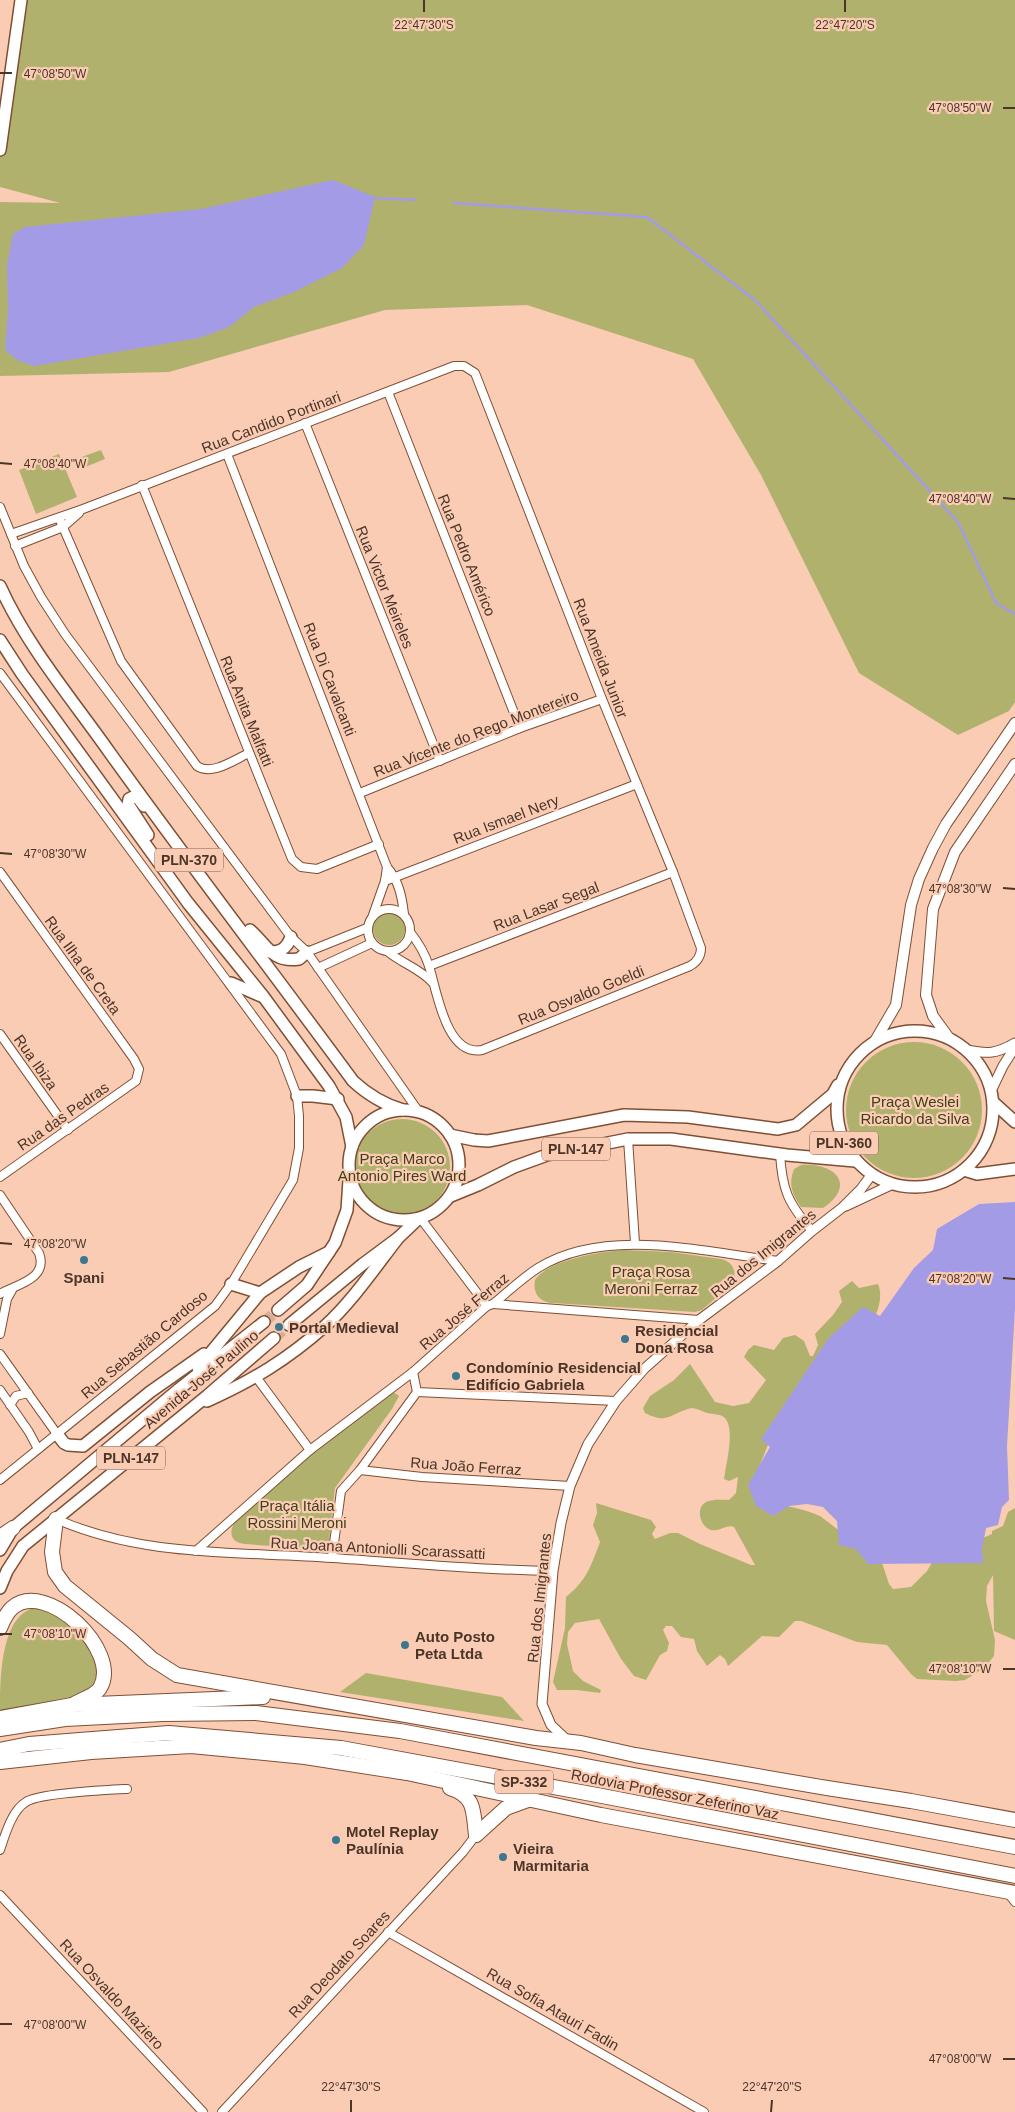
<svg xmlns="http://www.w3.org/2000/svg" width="1015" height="2112" viewBox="0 0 1015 2112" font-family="Helvetica,sans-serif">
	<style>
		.green { fill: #b1b16e }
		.water { fill: #a49be7 }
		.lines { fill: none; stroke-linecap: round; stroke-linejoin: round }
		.stream { stroke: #a49be7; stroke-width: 2.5 }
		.primary-tunnel { stroke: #d7ae98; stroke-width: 11; stroke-dasharray: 11 5.5; stroke-linecap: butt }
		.minor-casing { stroke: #7f4f34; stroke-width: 10 }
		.tertiary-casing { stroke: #7f4f34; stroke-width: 11 }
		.secondary-casing { stroke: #7f4f34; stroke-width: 12 }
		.primary-casing { stroke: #7f4f34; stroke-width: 14 }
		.motorway-casing { stroke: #7f4f34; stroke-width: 16 }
		.minor { stroke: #fff; stroke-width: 8 }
		.tertiary { stroke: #fff; stroke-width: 9 }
		.secondary { stroke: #fff; stroke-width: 10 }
		.primary { stroke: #fff; stroke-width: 11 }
		.motorway { stroke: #fff; stroke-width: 14 }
		.ticks { fill: none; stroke: #4b3529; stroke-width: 2 }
		.poi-dot { fill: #3d7690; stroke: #faccb4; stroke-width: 2 }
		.labels { text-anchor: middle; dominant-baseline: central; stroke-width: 4.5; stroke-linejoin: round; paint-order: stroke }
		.shield { fill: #faccb4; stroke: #806253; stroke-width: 1 }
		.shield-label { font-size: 14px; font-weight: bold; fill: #4b3529 }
		.street-label { font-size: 15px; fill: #4b3529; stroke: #faccb4 }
		.park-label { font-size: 15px; fill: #3f3f19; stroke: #faccb4 }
		.poi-label { font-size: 15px; font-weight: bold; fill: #4b3529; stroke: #faccb4; text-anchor: start }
		.ticks-label { font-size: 12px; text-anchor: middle; fill: #4b3529; stroke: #faccb4; stroke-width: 4.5; stroke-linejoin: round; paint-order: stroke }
	</style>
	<rect width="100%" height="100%" fill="#faccb4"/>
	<!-- green -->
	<g class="green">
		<polygon points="20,0 1015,0 1015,702 1009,711 958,735 859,673 761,475 693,359 527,305 385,310 169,372 0,376 0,202 60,203 0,187 0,150"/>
		<polygon points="101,450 105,459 83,468 79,458"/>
		<polygon points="59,454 77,497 36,514 19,470"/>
		<circle cx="389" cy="929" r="16"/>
		<circle cx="914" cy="1110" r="68"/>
		<circle cx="402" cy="1167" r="48"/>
		<path d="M801,1165C835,1162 857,1185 823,1208L801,1207C792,1194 788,1184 794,1169Z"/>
		<path d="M624,1250L671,1252L721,1259C733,1262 737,1271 733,1283L702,1310L695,1312L552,1303C538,1301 533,1293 535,1280C549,1259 601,1252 624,1250Z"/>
		<path d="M852,1281L859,1288L878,1284C882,1294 880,1304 876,1314L778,1420L755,1477L762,1500C781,1505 802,1508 820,1516L882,1563L889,1584L893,1589L911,1587L927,1571L934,1559L992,1534V1531L1003,1526L1008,1512L1015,1508V1492V1640L994,1631L993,1575L987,1586L986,1601L995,1640L994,1656L984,1668L965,1680L956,1681L917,1679L911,1674L887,1645L857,1642L801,1621H795L779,1637L762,1636L728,1666L725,1659L720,1655L707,1666L697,1651L694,1639L681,1637L672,1626H666L663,1630L669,1643L667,1651L660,1655L646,1680L634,1676L621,1659L599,1619L575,1623L568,1632L567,1644L573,1671L583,1681L601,1690L600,1693L577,1690H557L553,1682L565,1628L566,1597C587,1580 591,1566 600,1542L593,1525L597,1513L596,1503L651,1520L656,1527L652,1534L655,1539L670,1533H678L700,1544L751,1565H755L734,1527C726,1524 720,1532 711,1530C700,1527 695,1508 706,1502C713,1499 722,1500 729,1500L736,1493L738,1477L729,1481L724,1479C726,1464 737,1423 722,1416C718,1414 711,1414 707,1413C698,1410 694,1406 685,1410C667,1417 665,1423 645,1413L643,1408L650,1396L674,1380L690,1364L715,1402L733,1406L749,1403L766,1380L744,1357L748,1350L754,1345L774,1350L783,1338L795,1335L804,1341L810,1356H813L818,1345L815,1334L833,1315L842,1302L839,1291Z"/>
		<path d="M395,1393L399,1396L392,1409L335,1488L328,1548L322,1550L245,1544C230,1543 228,1531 236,1521L319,1448L388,1394Z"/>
		<path d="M34,1608C57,1611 57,1615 73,1631C96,1653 107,1669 85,1697L0,1715C0,1681 0,1616 34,1608Z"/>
		<polygon points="366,1673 502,1697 524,1721 340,1692"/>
	</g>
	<!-- water -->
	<g class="water">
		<polygon points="333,180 375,197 364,245 342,268 294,292 254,307 229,327 199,338 34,366 17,360 5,350 8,310 7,265 13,234 25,227 201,209"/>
		<polygon points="1015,1202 1015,1309 1007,1446 1009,1500 1002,1507 998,1525 986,1528 982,1549 983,1563 868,1564 856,1549 839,1545 837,1521 823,1507 807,1504 789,1506 773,1516 756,1506 748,1485 770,1447 761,1439 828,1339 863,1307 880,1316 914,1268 933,1250 937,1229 979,1204"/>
	</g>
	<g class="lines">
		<!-- stream -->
		<g class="stream">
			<polyline points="371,198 415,200"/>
			<polyline points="453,203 647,217 756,301 958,522 996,603 1015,614"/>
		</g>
		<!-- primary-tunnel -->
		<g class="primary-tunnel">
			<polyline points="264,1322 278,1310"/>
			<polyline points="274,1338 289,1325"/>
		</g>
		<defs>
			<g id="minor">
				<polyline points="388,392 520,728"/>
				<polyline points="305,423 440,761"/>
				<path d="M227,454L387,867C399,881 402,897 404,914"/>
				<polyline points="142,485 292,859 301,867 317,869 379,844"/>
				<polyline points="0,507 24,566 41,597 65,634 291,937 307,952 419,1112"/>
				<path d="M59,518L121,661L197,766C212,776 234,760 249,753"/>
				<path d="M11,534L83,509L454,366H464L475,373L602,699L673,872L701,948C701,957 697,962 690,966L482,1050C446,1057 437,991 429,966C425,954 418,942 410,932"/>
				<polyline points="15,546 63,527 79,513"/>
				<polyline points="0,673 281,1054 297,1096 299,1116 299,1148 293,1180 231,1284 215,1306 0,1480"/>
				<polyline points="360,793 520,728 602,699"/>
				<polyline points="0,872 134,1059 139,1069 136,1081 0,1177"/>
				<polyline points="385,881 637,784"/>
				<circle cx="389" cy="930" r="21"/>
				<polyline points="373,915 385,881 387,867"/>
				<path d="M387,951C401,963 419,968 432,982"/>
				<polyline points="307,952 367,928"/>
				<polyline points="429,966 673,872"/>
				<polyline points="318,968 372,943"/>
				<polyline points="0,1034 68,1130"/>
				<polyline points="628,1139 635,1243"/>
				<path d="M780,1153C782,1190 788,1203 812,1231"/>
				<path d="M0,1195L39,1253C49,1280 14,1285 0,1294"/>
				<polyline points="421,1219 487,1306"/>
				<polyline points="493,1304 699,1320"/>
				<polyline points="0,1334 7,1299 12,1290"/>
				<polyline points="0,1354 57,1434"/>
				<polyline points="413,1372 417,1392 616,1401"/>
				<polyline points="256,1377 310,1450"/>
				<polyline points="0,1390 29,1432 38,1449"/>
				<polyline points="10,1405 16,1396 28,1393"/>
				<polyline points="360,1470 422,1477 570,1486"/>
				<path d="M56,1519C145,1558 238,1551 333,1558C406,1563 480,1570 553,1571"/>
				<path d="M196,1551L310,1450L413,1372L487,1306L493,1304C508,1292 522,1278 538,1268C605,1226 705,1252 778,1261"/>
				<polyline points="332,1558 341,1491 360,1470 417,1392"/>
				<path d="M0,1850C5,1835 12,1810 26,1802C40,1793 107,1790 127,1789"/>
				<polyline points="1007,1892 1015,1902"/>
				<polyline points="0,1895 203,2112"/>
				<polyline points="388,1932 704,2112"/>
				<polyline points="222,2112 463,1852 476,1835"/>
			</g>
			<g id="tertiary">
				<path d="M967,1050C988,1054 996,1054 1015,1043"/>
				<polyline points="991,1091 1003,1066 1015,1047"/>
				<polyline points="846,1206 891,1185"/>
				<polyline points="568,1741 551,1725 542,1704 553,1571 561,1523 570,1486 588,1444 616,1401 644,1369 699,1320 778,1261 812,1231 843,1207 861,1189 872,1174"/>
			</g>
			<g id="secondary">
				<polyline points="949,1038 933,1016 926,995 933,909 955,852 1015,764"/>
				<polyline points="875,1041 896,1005 911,905 919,879 933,848 946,824 1015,723"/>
			</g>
			<g id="primary">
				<polyline points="0,150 21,0"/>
				<path d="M0,586C27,646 72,699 110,753C189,863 272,971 353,1081C368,1095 383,1104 403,1110"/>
				<polyline points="0,640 22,674 188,903 263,996 329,1086 346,1117 352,1147"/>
				<polyline points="144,806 138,798 133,797 129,799 128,804 148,835"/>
				<path d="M250,930C267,945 272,963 299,959L307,952"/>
				<path d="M270,952C281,952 287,948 291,937"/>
				<polyline points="231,983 261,996"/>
				<circle cx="915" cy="1109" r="78"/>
				<polyline points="297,1096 313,1096 338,1099"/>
				<polyline points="993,1102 1015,1122"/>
				<circle cx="404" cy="1165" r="55"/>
				<polyline points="450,1135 474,1140 488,1141 624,1115 688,1117 778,1129 796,1125 833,1094 838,1085"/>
				<polyline points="964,1170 977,1174 1015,1169"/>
				<polyline points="451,1196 478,1185 514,1167 547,1155 628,1139 671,1139 787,1155 855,1161"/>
				<polyline points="231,1284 260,1293"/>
				<polyline points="278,1310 307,1285 335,1243 347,1210 349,1180"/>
				<polyline points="289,1325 363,1264 398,1238 417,1220"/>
				<polyline points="198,1368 260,1293 299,1267 329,1252"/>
				<path d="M207,1401C252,1381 288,1359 325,1326C351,1303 377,1265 398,1238"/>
				<polyline points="57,1434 64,1443 68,1445 83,1446 150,1392 204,1354"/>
				<polyline points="0,1550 13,1528 179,1389 264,1322"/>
				<polyline points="0,1588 7,1571 23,1546 207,1396 274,1338"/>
			</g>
			<g id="motorway">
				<polyline points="56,1519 52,1552 55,1572 65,1586 129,1638 152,1659 177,1675 536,1738 581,1743 635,1755 827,1788 911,1801 1015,1820"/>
				<polyline points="0,1537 13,1528"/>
				<path d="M0,1628C3,1621 6,1613 12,1608C46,1578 122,1651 100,1688C96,1695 81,1700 74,1704"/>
				<polyline points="0,1718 72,1705 263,1697"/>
				<polyline points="0,1729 65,1719 163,1714 256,1713 400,1731 1015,1847"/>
				<polyline points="0,1750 29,1744 169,1733 341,1748 597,1795 1015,1876"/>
				<polyline points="0,1762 91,1752 191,1746 305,1757 407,1773 601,1815 1015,1893"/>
				<path d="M450,1788C476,1796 473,1812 476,1835"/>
				<polyline points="476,1835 506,1808 528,1800"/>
			</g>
		</defs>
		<!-- minor casing -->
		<use href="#minor" class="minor-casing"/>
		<!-- tertiary casing -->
		<use href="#tertiary" class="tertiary-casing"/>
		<!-- secondary casing -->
		<use href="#secondary" class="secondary-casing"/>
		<!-- primary casing -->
		<use href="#primary" class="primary-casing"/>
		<!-- motorway casing -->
		<use href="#motorway" class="motorway-casing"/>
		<!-- minor -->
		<use href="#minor" class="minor"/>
		<!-- tertiary -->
		<use href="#tertiary" class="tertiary"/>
		<!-- secondary -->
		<use href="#secondary" class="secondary"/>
		<!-- primary -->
		<use href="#primary" class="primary"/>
		<!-- motorway -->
		<use href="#motorway" class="motorway"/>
	</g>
	<!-- ticks -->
	<path class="ticks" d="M424,12V0M845,12V0M0,73H12M1003,108H1015M0,463L12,464M1003,498L1015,499M0,853L12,854M1003,888L1015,889M0,1243L12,1244M1003,1278L1015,1279M0,1634H12M1003,1669H1015M0,2024H12M1003,2059H1015M351,2112V2100M771,2112L772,2100"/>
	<!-- markers -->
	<g class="poi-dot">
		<circle cx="84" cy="1260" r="5"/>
		<circle cx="279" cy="1327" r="5"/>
		<circle cx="625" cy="1339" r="5"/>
		<circle cx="456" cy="1376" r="5"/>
		<circle cx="405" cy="1645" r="5"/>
		<circle cx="336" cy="1840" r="5"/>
		<circle cx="503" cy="1857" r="5"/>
	</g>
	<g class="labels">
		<!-- shield labels -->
		<g class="shield">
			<rect x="155" y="848.5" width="68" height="23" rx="4"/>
			<rect x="810" y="1131.5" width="68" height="23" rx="4"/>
			<rect x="542" y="1137.5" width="68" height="23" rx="4"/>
			<rect x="97" y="1446.5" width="68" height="23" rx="4"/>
			<rect x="495" y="1770.5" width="58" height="23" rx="4"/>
		</g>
		<g class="shield-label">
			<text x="189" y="860">PLN-370</text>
			<text x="844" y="1143">PLN-360</text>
			<text x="576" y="1149">PLN-147</text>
			<text x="131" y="1458">PLN-147</text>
			<text x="524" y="1782">SP-332</text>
		</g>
		<!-- street labels -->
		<g class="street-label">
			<text transform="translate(271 422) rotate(-21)">Rua Candido Portinari</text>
			<text transform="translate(467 555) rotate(68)">Rua Pedro Américo</text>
			<text transform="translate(385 587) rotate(68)">Rua Victor Meireles</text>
			<text transform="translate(601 658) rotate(69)">Rua Ameida Junior</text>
			<text transform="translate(330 679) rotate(69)">Rua Di Cavalcanti</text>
			<text transform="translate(247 711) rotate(68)">Rua Anita Malfatti</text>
			<text transform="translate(476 733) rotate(-21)">Rua Vicente do Rego Montereiro</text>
			<text transform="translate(506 819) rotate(-21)">Rua Ismael Nery</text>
			<text transform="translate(546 906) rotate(-21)">Rua Lasar Segal</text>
			<text transform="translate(83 965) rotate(54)">Rua Ilha de Creta</text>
			<text transform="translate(581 995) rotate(-22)">Rua Osvaldo Goeldi</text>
			<text transform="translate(36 1062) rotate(55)">Rua Ibiza</text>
			<text transform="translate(63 1116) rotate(-35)">Rua das Pedras</text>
			<text transform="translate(763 1253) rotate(-39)">Rua dos Imigrantes</text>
			<text transform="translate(464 1311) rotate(-40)">Rua José Ferraz</text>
			<text transform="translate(144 1344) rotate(-40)">Rua Sebastião Cardoso</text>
			<text transform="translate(201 1379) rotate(-40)">Avenida José Paulino</text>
			<text transform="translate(466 1466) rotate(4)">Rua João Ferraz</text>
			<text transform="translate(378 1548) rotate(3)">Rua Joana Antoniolli Scarassatti</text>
			<text transform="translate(539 1598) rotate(-84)">Rua dos Imigrantes</text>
			<text transform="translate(675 1794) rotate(11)">Rodovia Professor Zeferino Vaz</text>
			<text transform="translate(339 1964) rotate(-47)">Rua Deodato Soares</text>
			<text transform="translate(112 1994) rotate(47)">Rua Osvaldo Maziero</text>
			<text transform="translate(553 2009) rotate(30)">Rua Sofia Atauri Fadin</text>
		</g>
		<!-- park labels -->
		<g class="park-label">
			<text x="915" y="1101">Praça Weslei<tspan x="915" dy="17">Ricardo da Silva</tspan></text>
			<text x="402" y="1158">Praça Marco<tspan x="402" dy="17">Antonio Pires Ward</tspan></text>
			<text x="651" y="1271">Praça Rosa<tspan x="651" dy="17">Meroni Ferraz</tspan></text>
			<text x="297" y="1505">Praça Itália<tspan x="297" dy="17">Rossini Meroni</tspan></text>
		</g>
		<!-- poi labels -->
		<g class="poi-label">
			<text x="84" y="1277" text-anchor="middle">Spani</text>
			<text x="289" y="1327">Portal Medieval</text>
			<text x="635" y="1330">Residencial<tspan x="635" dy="17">Dona Rosa</tspan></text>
			<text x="466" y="1367">Condomínio Residencial<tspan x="466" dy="17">Edifício Gabriela</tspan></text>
			<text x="415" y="1636">Auto Posto<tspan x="415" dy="17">Peta Ltda</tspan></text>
			<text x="346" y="1831">Motel Replay<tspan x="346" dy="17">Paulínia</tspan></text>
			<text x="513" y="1848">Vieira<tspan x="513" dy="17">Marmitaria</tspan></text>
		</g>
	</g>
	<g class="ticks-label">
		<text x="424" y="29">22°47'30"S</text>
		<text x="845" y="29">22°47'20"S</text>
		<text x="55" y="78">47°08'50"W</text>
		<text x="960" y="112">47°08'50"W</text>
		<text x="55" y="468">47°08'40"W</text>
		<text x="960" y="503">47°08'40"W</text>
		<text x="55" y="858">47°08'30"W</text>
		<text x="960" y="893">47°08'30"W</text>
		<text x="55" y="1248">47°08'20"W</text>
		<text x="960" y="1283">47°08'20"W</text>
		<text x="55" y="1638">47°08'10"W</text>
		<text x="960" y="1673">47°08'10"W</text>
		<text x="55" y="2029">47°08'00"W</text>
		<text x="960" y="2063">47°08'00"W</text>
		<text x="351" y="2091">22°47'30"S</text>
		<text x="772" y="2091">22°47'20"S</text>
	</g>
</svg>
